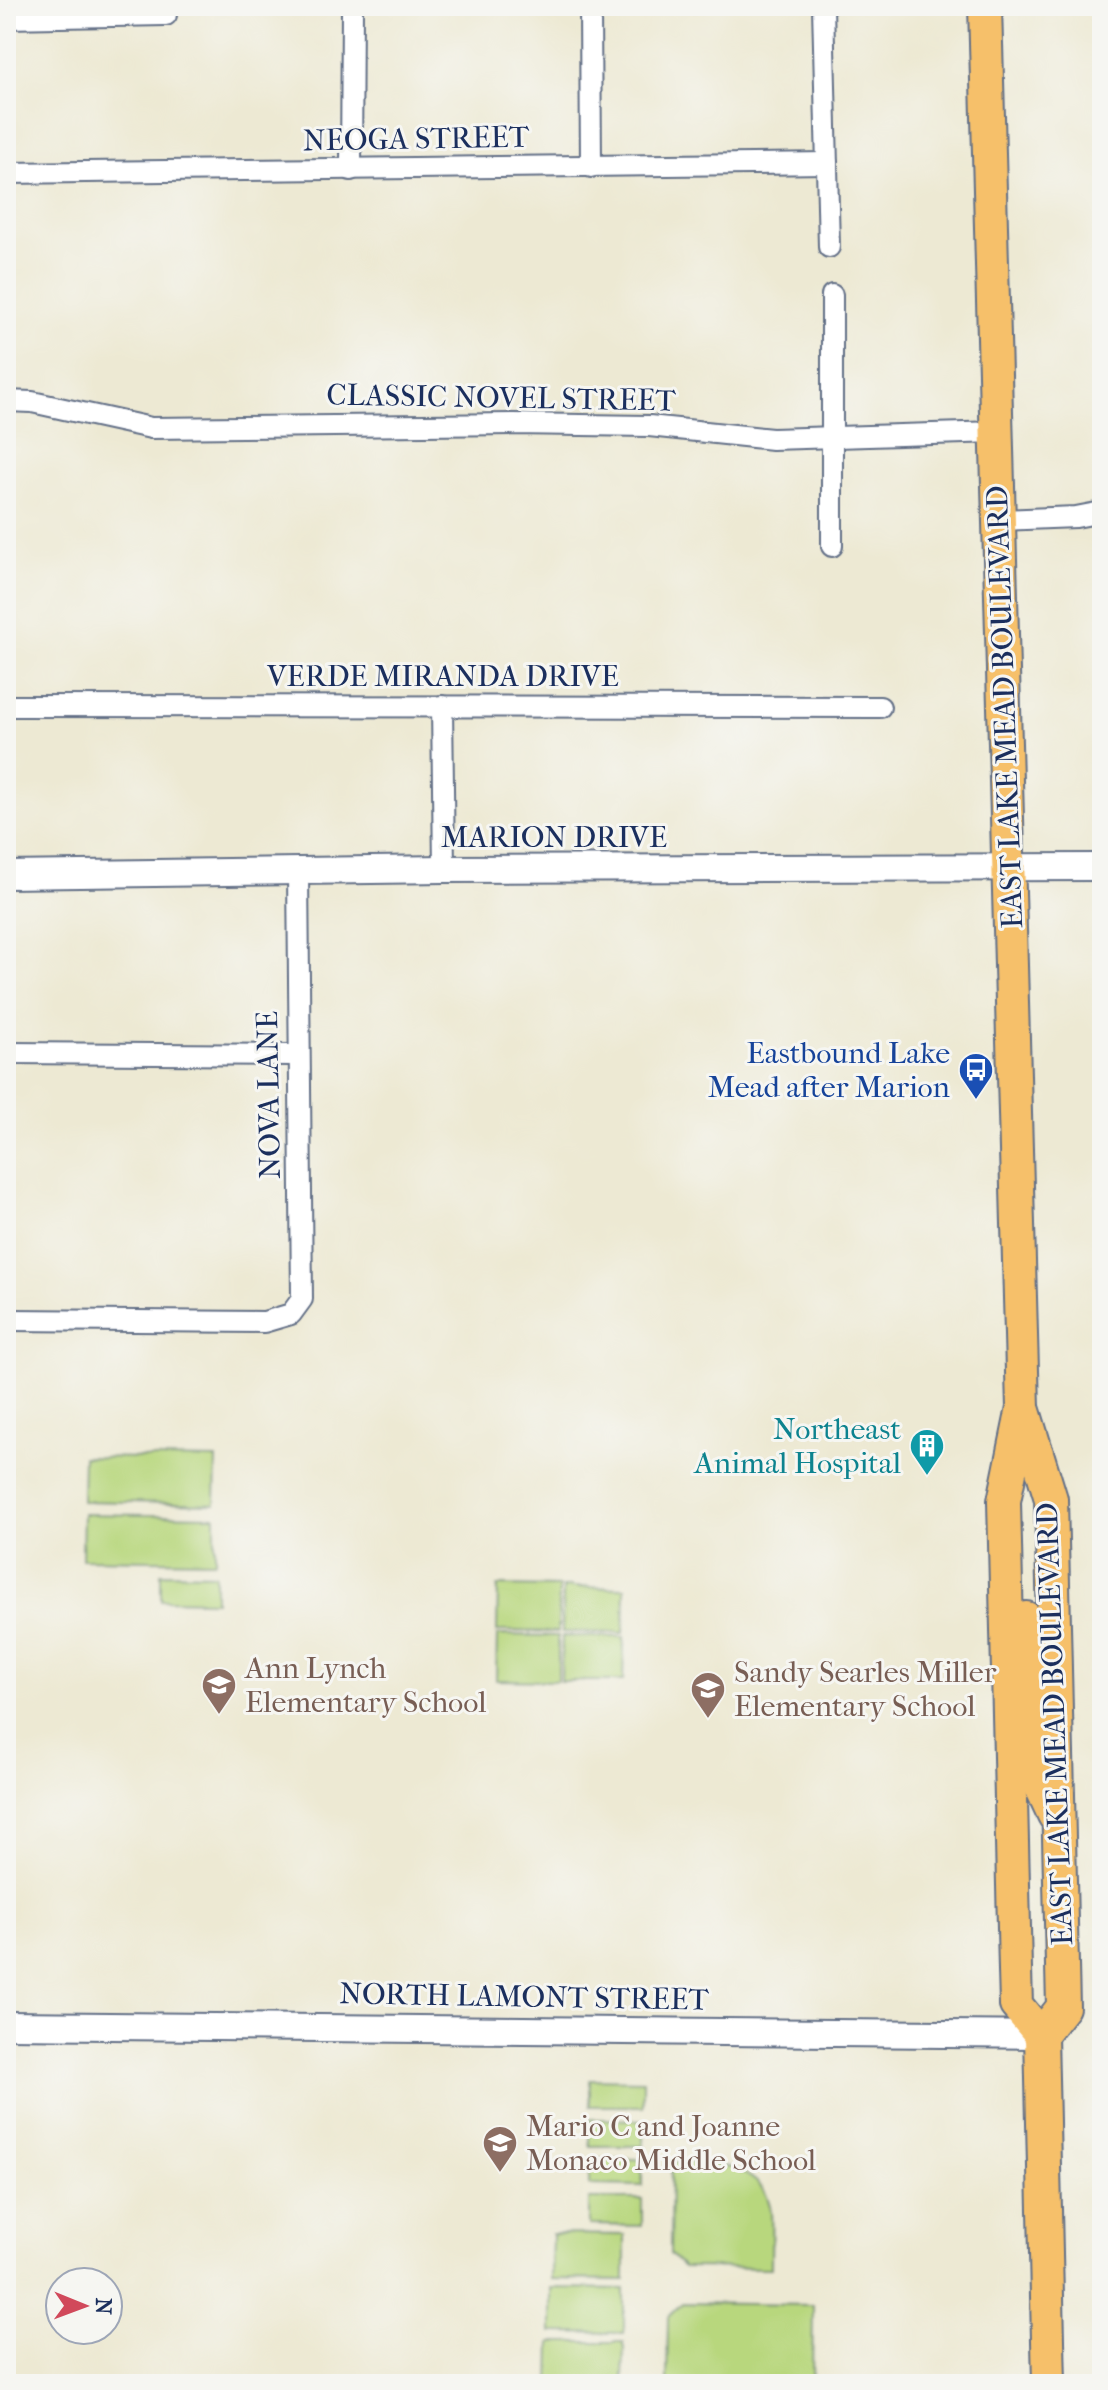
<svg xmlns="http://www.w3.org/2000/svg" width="1108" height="2390" viewBox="0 0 1108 2390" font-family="'IM FELL French Canon',serif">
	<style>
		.green { fill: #b8d77d; stroke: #6a836e; stroke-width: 2 }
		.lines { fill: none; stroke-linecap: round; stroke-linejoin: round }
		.minor-casing { stroke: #647087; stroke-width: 24 }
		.tertiary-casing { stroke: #647087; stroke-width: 30 }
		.primary-casing { stroke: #647087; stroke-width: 36 }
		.minor { stroke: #fff; stroke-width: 20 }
		.tertiary { stroke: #fff; stroke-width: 26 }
		.primary { stroke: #f6c06b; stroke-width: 32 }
		.labels { text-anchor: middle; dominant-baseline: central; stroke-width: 6; stroke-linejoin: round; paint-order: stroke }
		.street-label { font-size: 30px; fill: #1b2f5e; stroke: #f6f6f2 }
		.transit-label { font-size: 30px; fill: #164399; stroke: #f6f6f2; text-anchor: end }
		.culture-label { font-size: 30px; fill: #0d838f; stroke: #f6f6f2; text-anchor: end }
		.education-label { font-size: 30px; fill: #785e54; stroke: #f6f6f2; text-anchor: start }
	</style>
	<rect width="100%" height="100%" fill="#f6f6f2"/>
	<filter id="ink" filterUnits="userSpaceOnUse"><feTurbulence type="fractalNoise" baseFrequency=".0125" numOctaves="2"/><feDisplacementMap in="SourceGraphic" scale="16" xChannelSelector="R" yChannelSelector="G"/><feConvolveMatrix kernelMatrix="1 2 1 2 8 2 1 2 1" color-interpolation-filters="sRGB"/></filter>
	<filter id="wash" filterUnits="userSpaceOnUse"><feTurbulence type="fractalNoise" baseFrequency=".006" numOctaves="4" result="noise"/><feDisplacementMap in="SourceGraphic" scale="32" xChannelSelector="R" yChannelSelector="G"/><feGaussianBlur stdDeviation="1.8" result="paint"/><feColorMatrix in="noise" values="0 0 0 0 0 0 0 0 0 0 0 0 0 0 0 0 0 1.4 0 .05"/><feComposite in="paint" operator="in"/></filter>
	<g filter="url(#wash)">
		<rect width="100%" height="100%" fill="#ede9d3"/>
		<!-- green -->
		<g class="green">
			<polygon points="83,1457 216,1459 215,1504 82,1501"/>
			<polygon points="83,1514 215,1516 215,1561 82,1559"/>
			<polygon points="161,1573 215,1574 215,1601 161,1600"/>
			<polygon points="498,1586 559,1587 558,1632 497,1631"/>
			<polygon points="563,1587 625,1588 624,1633 562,1632"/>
			<polygon points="497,1635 558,1636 558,1681 496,1680"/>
			<polygon points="562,1636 624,1637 623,1681 561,1681"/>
			<polygon points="590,2079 643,2080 643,2106 590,2106"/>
			<polygon points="590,2119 643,2120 643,2146 590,2146"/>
			<polygon points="589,2159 642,2159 642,2186 589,2185"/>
			<path d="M671,2162C708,2163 766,2163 771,2212C772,2230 771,2249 771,2268L683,2267L670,2254Z"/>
			<polygon points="589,2199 642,2199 642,2226 589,2225"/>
			<polygon points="552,2234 625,2235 625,2280 551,2279"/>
			<polygon points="551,2288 624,2289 624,2333 551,2332"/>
			<polygon points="682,2303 813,2305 812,2384 667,2384 668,2317"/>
			<polygon points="551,2342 624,2342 623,2384 550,2384"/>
		</g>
	</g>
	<g filter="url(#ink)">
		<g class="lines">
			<defs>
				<g id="minor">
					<polyline points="590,6 591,167"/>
					<polyline points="823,6 829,247"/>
					<polyline points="6,18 166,15"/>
					<polyline points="351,170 352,6"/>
					<polyline points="6,173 827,163"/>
					<polyline points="832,295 832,546"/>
					<polyline points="6,401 32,402 151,428 513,424 649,426 772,439 997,432"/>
					<polyline points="1000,520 1076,517 1102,512"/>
					<polyline points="6,706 880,707"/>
					<polyline points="442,706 444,869"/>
					<polyline points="6,1053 298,1055"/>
					<polyline points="6,1320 264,1322 291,1314 302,1299 298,872"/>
				</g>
				<g id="tertiary">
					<polyline points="6,875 444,869 1102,867"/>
					<polyline points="6,2025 1041,2035"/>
				</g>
				<g id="primary">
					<polyline points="985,6 1023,1408 1004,1501 1015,1970 1016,2005 1041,2035 1049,2384"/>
					<polyline points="1024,1411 1051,1499 1063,2007 1041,2035"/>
					<polyline points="1026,1618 1030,1648 1034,1772 1054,1815"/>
				</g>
			</defs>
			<!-- minor casing -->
			<use href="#minor" class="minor-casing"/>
			<!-- tertiary casing -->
			<use href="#tertiary" class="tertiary-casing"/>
			<!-- primary casing -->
			<use href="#primary" class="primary-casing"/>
			<!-- minor -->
			<use href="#minor" class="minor"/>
			<!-- tertiary -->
			<use href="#tertiary" class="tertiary"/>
			<!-- primary -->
			<use href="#primary" class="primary"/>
		</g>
	</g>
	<!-- icons -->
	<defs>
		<symbol id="bus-pin" viewBox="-11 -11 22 30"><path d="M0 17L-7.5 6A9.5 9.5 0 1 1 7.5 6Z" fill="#1a4fb4" stroke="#f6f6f2"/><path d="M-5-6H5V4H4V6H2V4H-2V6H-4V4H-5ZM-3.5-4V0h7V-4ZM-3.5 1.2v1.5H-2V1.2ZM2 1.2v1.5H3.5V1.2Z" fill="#fff"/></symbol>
		<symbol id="building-pin" viewBox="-11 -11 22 30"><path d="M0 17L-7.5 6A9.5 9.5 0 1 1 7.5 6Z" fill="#0f9aa8" stroke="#f6f6f2"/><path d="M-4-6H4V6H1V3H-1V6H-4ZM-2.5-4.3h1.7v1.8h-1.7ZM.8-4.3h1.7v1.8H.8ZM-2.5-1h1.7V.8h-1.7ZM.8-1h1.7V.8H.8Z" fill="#fff"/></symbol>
		<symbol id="school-pin" viewBox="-11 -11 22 30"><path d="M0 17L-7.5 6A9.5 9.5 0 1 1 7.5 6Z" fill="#8d6e63" stroke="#f6f6f2"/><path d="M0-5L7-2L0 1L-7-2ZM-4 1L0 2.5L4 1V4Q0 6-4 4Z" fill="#fff"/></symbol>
	</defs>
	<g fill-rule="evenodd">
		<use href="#bus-pin" x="956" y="1050" width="40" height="54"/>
		<use href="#building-pin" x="907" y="1426" width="40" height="54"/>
		<use href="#school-pin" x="199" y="1665" width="40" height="54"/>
		<use href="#school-pin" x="688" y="1669" width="40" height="54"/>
		<use href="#school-pin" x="480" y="2123" width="40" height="54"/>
	</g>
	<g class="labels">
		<!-- street labels -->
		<g class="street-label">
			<text transform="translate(416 139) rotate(-1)">NEOGA STREET</text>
			<text transform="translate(501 398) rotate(1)">CLASSIC NOVEL STREET</text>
			<text x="443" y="676">VERDE MIRANDA DRIVE</text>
			<text transform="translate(1005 707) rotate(-92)">EAST LAKE MEAD BOULEVARD</text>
			<text x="554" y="837">MARION DRIVE</text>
			<text transform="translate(269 1095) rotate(-91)">NOVA LANE</text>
			<text transform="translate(1055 1724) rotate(-92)">EAST LAKE MEAD BOULEVARD</text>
			<text transform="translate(524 1997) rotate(1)">NORTH LAMONT STREET</text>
		</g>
		<!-- transit labels -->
		<g class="transit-label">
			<text x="950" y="1053">Eastbound Lake<tspan x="950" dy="34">Mead after Marion</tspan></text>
		</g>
		<!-- culture labels -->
		<g class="culture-label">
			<text x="901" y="1429">Northeast<tspan x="901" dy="34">Animal Hospital</tspan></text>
		</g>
		<!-- education labels -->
		<g class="education-label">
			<text x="245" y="1668">Ann Lynch<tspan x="245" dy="34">Elementary School</tspan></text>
			<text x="734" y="1672">Sandy Searles Miller<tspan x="734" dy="34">Elementary School</tspan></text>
			<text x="526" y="2126">Mario C and Joanne<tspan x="526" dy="34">Monaco Middle School</tspan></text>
		</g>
	</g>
	<!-- margin -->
	<rect width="1108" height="2390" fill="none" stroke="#f6f6f2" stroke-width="32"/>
	<!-- north arrow -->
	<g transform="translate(84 2306) rotate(91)"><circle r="38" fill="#f6f6f2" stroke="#9ea6b7" stroke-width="2"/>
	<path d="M0-6L14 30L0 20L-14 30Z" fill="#d1495b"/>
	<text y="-12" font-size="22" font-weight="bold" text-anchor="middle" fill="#1b2f5e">N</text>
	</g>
</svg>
